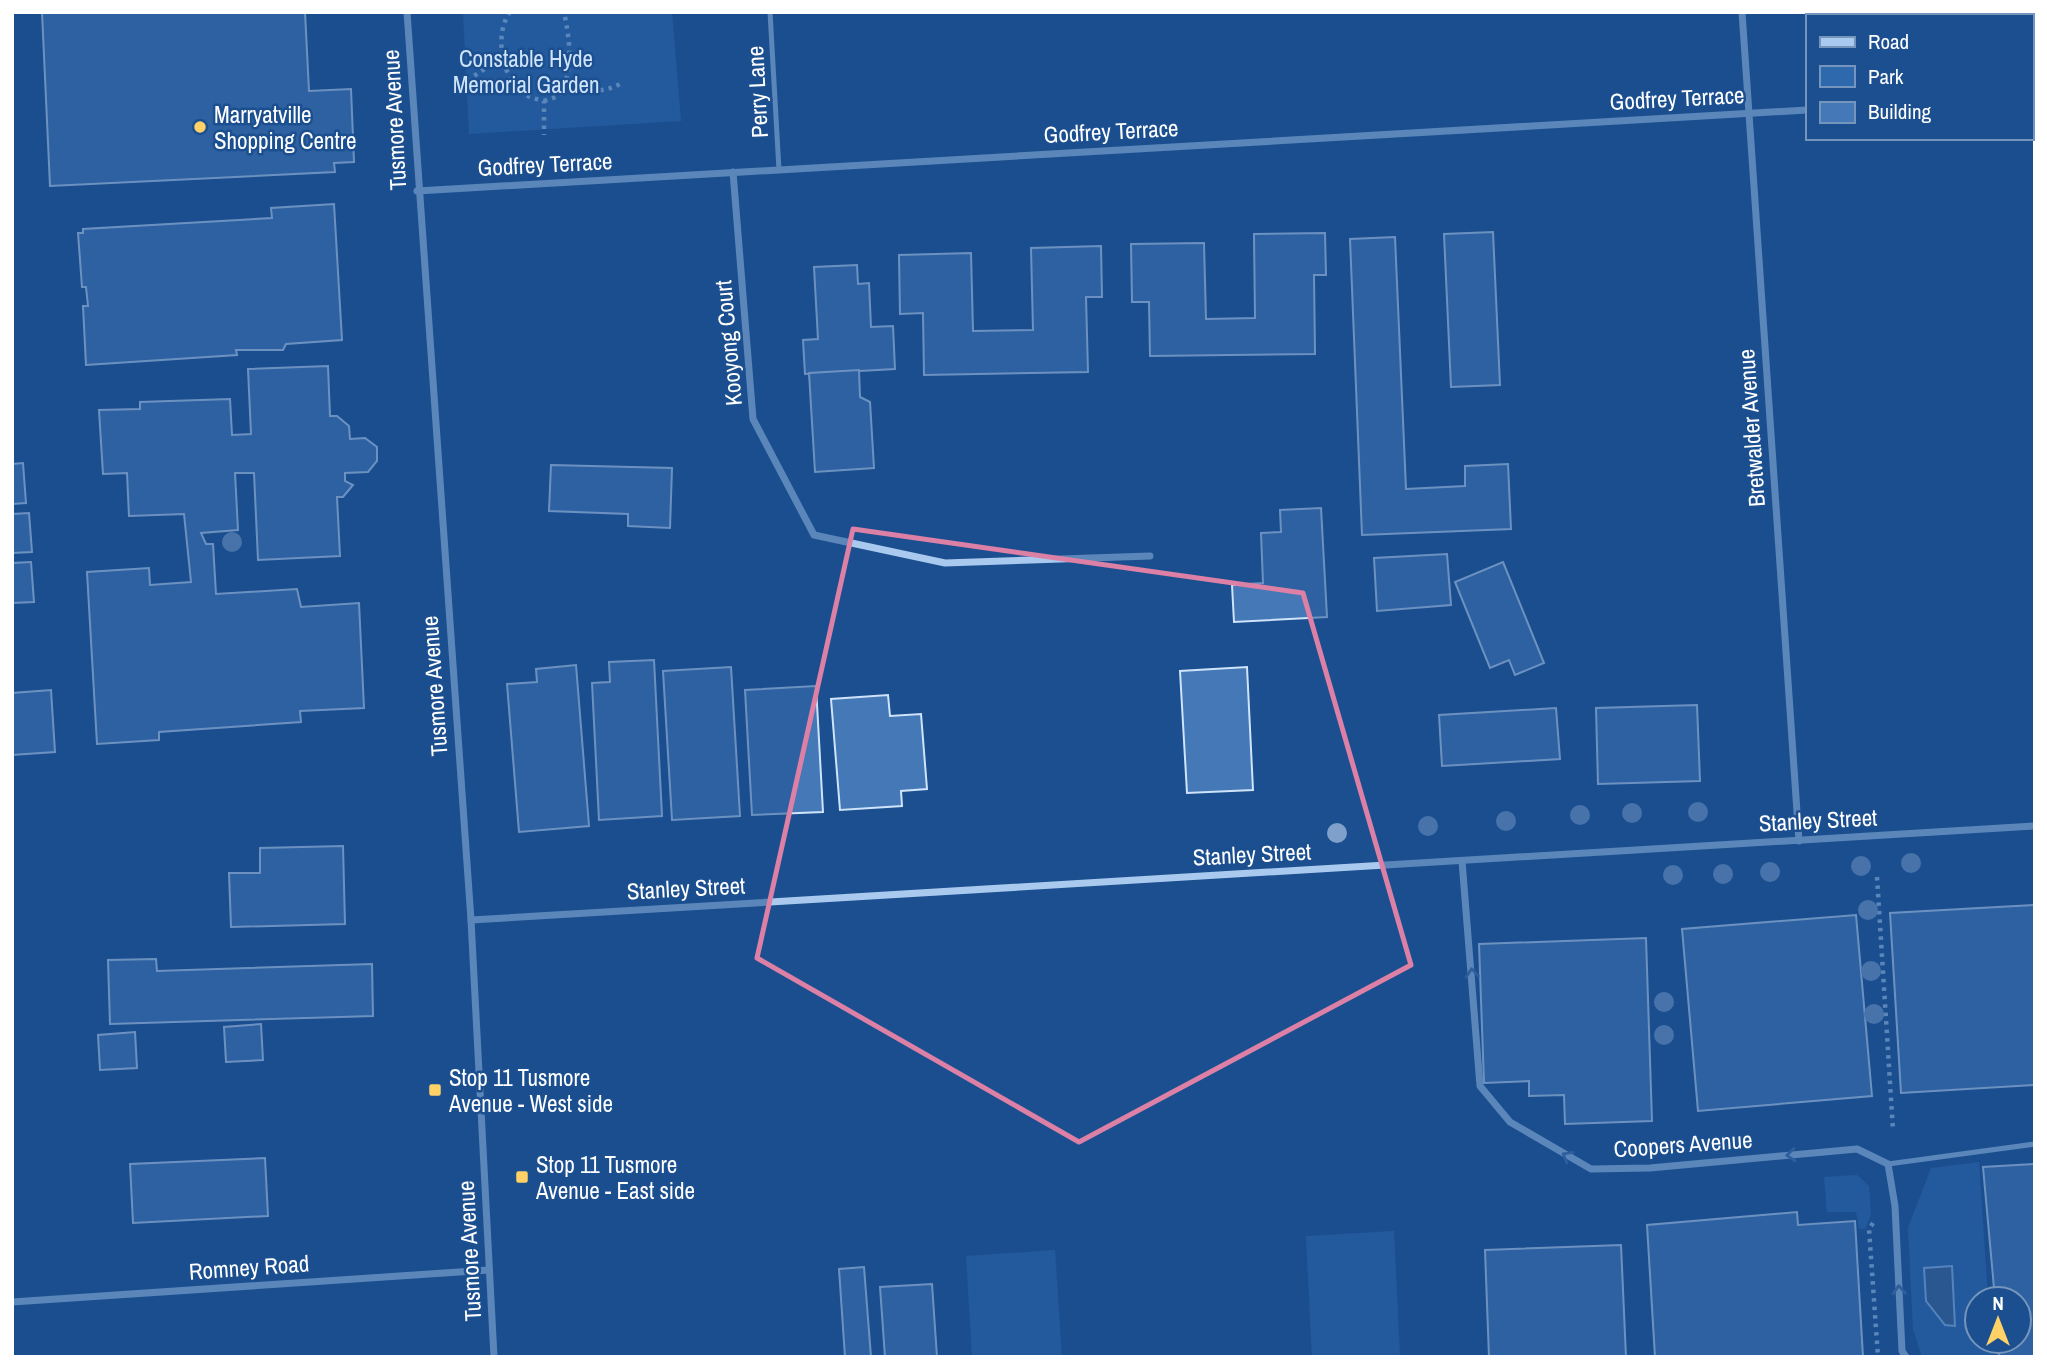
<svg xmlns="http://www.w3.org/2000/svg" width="2047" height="1369" viewBox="0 0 2047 1369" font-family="'Archivo Narrow',sans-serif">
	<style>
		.green { fill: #2e69ad }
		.water { fill: #3c6290; stroke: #9cc4f0; stroke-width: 2 }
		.building { fill: #4478b7; stroke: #cfe3fa; stroke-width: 2 }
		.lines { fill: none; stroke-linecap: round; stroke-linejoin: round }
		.path { stroke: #a9c9ee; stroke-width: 4.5; stroke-dasharray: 3.5 5; stroke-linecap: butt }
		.service { stroke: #a9c9ee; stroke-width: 5 }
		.minor { stroke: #a9c9ee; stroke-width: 7 }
		.tree { fill: #7ea0ca }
		.oneway { stroke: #4674ac }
		.marked { fill: none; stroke: #dd80a5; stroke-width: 5; stroke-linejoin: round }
		.poi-dot { fill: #ffd166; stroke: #1b4f8f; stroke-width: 2.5 }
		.labels { text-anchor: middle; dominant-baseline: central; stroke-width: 5; stroke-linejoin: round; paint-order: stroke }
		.park-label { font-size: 23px; fill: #cfe3fa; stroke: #1b4f8f }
		.street-label { font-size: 23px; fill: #fff; stroke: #1b4f8f }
		.poi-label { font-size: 23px; fill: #fff; stroke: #1b4f8f; text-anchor: start }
	</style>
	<rect width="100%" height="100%" fill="#1b4f8f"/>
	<!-- green -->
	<g class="green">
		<polygon points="463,12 672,12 681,121 469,134"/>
		<polygon points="1979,1162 1988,1299 1977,1299 1977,1341 1991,1341 1992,1357 1922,1357 1913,1329 1908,1228 1931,1168"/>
		<polygon points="1857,1175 1869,1186 1871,1215 1865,1229 1859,1229 1856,1212 1827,1212 1824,1177"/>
		<polygon points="1394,1231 1400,1357 1312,1357 1306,1236"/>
		<polygon points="1055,1250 1062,1357 972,1357 966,1256"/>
	</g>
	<!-- water -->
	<polygon class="water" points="1952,1266 1955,1326 1945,1325 1926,1301 1924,1268"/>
	<!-- building -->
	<g class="building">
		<polygon points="42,12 305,12 309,91 351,89 354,162 334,163 335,172 50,186"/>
		<polygon points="334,204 342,340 286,344 283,350 236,350 237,355 86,365 83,306 88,306 86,287 82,287 78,233 83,233 83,229 272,218 271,208"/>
		<polygon points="1493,232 1500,385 1451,387 1444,234"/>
		<polygon points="1325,233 1326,275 1314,275 1315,354 1150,356 1149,302 1132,302 1131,244 1204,243 1206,319 1255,318 1254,234"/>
		<polygon points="1395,237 1406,489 1465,486 1465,466 1508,464 1511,529 1362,535 1350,239"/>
		<polygon points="1101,246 1102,297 1086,297 1088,372 924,375 923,313 900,314 899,255 971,253 973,331 1033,330 1031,248"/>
		<polygon points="857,265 858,284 869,283 871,327 893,326 895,369 805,374 803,340 818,339 814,267"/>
		<polygon points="328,366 330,416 337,416 349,426 350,439 365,438 377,447 377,461 368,472 345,473 345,481 353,485 343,497 337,497 340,556 258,560 254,473 235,473 238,530 201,533 206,544 213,544 216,594 297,589 301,607 359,603 364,708 300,711 301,722 159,732 159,740 97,744 87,572 149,568 150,585 191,582 184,514 129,516 127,473 103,474 99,410 140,409 140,402 230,399 232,435 251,434 248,369"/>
		<polygon points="859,370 860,397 870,402 874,468 815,472 809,373"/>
		<polygon points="23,463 26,503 12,504 12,464"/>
		<polygon points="551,465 672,468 670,528 628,526 628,514 549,511"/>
		<polygon points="1321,508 1327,617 1234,622 1232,585 1263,583 1261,533 1281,532 1280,510"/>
		<polygon points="29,513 32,552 12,553 12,514"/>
		<polygon points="1447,554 1451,605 1377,611 1374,558"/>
		<polygon points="31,562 34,602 12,603 12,563"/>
		<polygon points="1503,562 1544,663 1515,675 1509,660 1490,668 1455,582"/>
		<polygon points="654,660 662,816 599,820 592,683 610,682 609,662"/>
		<polygon points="576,665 589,826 519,832 507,684 537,682 536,669"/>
		<polygon points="731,667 740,816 672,820 663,671"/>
		<polygon points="1247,667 1253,790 1187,793 1180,671"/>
		<polygon points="816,686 823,812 752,815 745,690"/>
		<polygon points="51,690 55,752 12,755 12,693"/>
		<polygon points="888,695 890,716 921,714 927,789 901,791 902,806 840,810 831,699"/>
		<polygon points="1697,705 1700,781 1598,784 1596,708"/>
		<polygon points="1556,708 1560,759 1442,766 1439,715"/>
		<polygon points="343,846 345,924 231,927 229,873 260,873 260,848"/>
		<polygon points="2035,905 2035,1085 1901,1093 1890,913"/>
		<polygon points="1856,915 1872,1096 1698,1111 1682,929"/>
		<polygon points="1646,938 1652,1121 1565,1124 1564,1095 1529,1096 1529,1081 1484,1083 1479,944"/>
		<polygon points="156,959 157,971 372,964 373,1016 110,1024 108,960"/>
		<polygon points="261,1024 263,1060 226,1062 224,1027"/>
		<polygon points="135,1032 137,1068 100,1070 98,1035"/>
		<polygon points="265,1158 268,1216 133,1223 130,1164"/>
		<polygon points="2035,1164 2035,1357 1999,1357 1998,1341 2019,1341 2019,1299 1995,1299 1983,1167"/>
		<polygon points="1797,1212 1798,1225 1855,1221 1863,1357 1655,1357 1647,1225"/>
		<polygon points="1621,1245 1626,1357 1489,1357 1485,1250"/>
		<polygon points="864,1267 871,1357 845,1357 839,1269"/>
		<polygon points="932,1284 937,1357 885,1357 880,1287"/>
	</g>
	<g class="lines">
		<!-- path -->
		<g class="path">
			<path d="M510,12C493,35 502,83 528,96C532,99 539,99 544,101V135"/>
			<path d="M568,81C587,92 602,94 622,83"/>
			<polyline points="460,85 503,57"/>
			<path d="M544,101L559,96C574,70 570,41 564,12"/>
			<polyline points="1877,877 1893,1130"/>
			<polyline points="1873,1223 1869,1229 1878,1357"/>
		</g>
		<!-- service -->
		<g class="service">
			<polyline points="770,12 779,170"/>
			<polyline points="1888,1164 2035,1144"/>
		</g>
		<!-- minor -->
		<g class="minor">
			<polyline points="407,12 471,920 494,1357"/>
			<polyline points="1742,12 1799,841"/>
			<polyline points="2031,97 2035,97"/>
			<polyline points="733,172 753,419 814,535 945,563 1150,556"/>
			<polyline points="417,191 1807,110"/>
			<polyline points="1462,861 1480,1086 1510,1122 1591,1169 1650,1168 1857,1149 1888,1164 1895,1206 1902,1351 1906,1357"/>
			<polyline points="471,920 2035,826"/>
			<polyline points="12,1302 489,1270"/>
		</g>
	</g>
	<!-- trees -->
	<g class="tree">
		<circle cx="232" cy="542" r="10"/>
		<circle cx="1698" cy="812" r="10"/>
		<circle cx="1632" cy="813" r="10"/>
		<circle cx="1580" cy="815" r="10"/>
		<circle cx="1506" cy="821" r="10"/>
		<circle cx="1428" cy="826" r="10"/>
		<circle cx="1337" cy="833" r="10"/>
		<circle cx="1911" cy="863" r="10"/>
		<circle cx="1861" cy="866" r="10"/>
		<circle cx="1770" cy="872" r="10"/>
		<circle cx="1723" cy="874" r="10"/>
		<circle cx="1673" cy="875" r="10"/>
		<circle cx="1868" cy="910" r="10"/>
		<circle cx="1871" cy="971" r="10"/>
		<circle cx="1664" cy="1002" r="10"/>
		<circle cx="1874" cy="1014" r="10"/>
		<circle cx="1664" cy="1035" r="10"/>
	</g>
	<!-- one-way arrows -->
	<defs><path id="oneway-chevron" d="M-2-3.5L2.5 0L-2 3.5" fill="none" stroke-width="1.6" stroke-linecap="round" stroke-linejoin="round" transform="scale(1.75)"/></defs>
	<g class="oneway">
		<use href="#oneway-chevron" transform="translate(1472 973) rotate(-95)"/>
		<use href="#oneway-chevron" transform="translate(1791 1155) rotate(175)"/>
		<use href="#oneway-chevron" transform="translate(1567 1156) rotate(-150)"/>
		<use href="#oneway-chevron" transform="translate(1899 1290) rotate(-93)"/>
	</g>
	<!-- marked area -->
	<path d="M0 0H2047V1369H0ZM853,529L1303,593L1411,965L1079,1142L757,958Z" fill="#1b4f8f" fill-opacity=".55" fill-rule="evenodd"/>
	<path class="marked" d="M853,529L1303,593L1411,965L1079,1142L757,958Z"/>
	<!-- markers -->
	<g class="poi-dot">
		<circle cx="200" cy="127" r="7"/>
		<rect x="428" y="1083" width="14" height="14" rx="3.5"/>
		<rect x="515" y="1170" width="14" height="14" rx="3.5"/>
	</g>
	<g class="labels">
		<!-- park labels -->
		<g class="park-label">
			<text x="526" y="58">Constable Hyde<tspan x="526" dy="26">Memorial Garden</tspan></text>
		</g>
		<!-- street labels -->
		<g class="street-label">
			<text transform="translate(757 92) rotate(-93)">Perry Lane</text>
			<text transform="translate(1677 98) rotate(-3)">Godfrey Terrace</text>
			<text transform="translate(394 120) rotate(-93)">Tusmore Avenue</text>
			<text transform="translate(1111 131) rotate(-3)">Godfrey Terrace</text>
			<text transform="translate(545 164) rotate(-3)">Godfrey Terrace</text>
			<text transform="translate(728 343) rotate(-95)">Kooyong Court</text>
			<text transform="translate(1751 428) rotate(-94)">Bretwalder Avenue</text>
			<text transform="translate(434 686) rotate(-94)">Tusmore Avenue</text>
			<text transform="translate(1818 820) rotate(-3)">Stanley Street</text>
			<text transform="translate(1252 854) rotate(-3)">Stanley Street</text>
			<text transform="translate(686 888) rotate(-3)">Stanley Street</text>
			<text transform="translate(1683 1144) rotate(-4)">Coopers Avenue</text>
			<text transform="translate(469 1251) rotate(-93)">Tusmore Avenue</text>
			<text transform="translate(249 1267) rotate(-4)">Romney Road</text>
		</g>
		<!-- poi labels -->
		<g class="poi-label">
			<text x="214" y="114">Marryatville<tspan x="214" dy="26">Shopping Centre</tspan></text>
			<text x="449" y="1077">Stop 11 Tusmore<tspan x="449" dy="26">Avenue - West side</tspan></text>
			<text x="536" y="1164">Stop 11 Tusmore<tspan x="536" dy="26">Avenue - East side</tspan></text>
		</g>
	</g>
	<!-- border -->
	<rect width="2047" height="1369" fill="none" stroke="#ffffff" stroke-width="28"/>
	<!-- legend -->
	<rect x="1806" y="14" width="228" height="126" fill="#1b4f8f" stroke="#7695bc" stroke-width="2"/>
	<rect x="1820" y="37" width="35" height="10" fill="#a9c9ee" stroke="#7695bc" stroke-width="2"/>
	<text x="1868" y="49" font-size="21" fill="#ffffff">Road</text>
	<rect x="1820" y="66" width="35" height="21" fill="#2e69ad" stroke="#7695bc" stroke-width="2"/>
	<text x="1868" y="84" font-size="21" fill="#ffffff">Park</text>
	<rect x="1820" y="102" width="35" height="21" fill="#4478b7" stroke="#7695bc" stroke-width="2"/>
	<text x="1868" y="119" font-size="21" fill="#ffffff">Building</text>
	<!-- north arrow -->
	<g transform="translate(1998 1320)"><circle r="33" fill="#1b4f8f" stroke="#7695bc" stroke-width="2"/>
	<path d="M0-5L12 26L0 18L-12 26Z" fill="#ffd166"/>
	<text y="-10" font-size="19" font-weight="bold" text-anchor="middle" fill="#ffffff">N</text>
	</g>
</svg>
